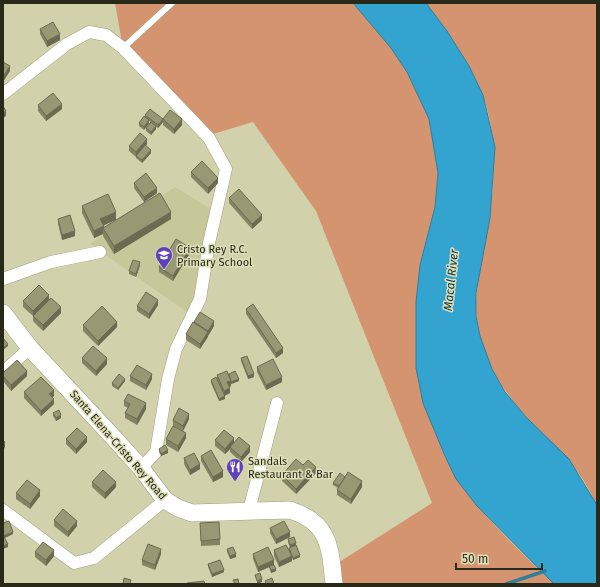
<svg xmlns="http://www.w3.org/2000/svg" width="600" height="587" viewBox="0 0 600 587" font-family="'Fira Sans',sans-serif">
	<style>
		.built { fill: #c6c899 }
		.green { fill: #d59470 }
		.water { fill: #33a3cf; stroke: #307e99 }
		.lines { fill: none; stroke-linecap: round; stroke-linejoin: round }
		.stream { stroke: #307e99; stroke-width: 3.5 }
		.service-casing { stroke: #9e9f7a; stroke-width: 7 }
		.minor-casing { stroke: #9e9f7a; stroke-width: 13 }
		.secondary-casing { stroke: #9e9f7a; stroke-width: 18 }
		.service { stroke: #fff; stroke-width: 6 }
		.minor { stroke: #fff; stroke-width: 12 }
		.secondary { stroke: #fff; stroke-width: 17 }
		.wall { fill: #838464 }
		.shaded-wall { fill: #6a6b51 }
		.building { fill: #989974; stroke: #6a6b51 }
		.labels { text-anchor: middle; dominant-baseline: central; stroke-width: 3; stroke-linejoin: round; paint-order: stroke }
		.poi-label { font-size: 11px; fill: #29291a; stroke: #dedfb8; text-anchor: start }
		.street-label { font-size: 11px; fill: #29291a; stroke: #dedfb8 }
		.water-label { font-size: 12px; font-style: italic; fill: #013345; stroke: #dedfb8 }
	</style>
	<rect width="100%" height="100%" fill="#d1d2ab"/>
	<!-- built -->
	<polygon class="built" points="175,187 213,210 197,296 188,313 90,244"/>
	<!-- green -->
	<g class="green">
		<path d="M115,3H353L391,48L407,72L429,119L438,173L435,207L420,265L416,302L445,456C470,506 514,545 554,584H334L333,566L432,503L316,211L253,122L213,134L123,48Z"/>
		<path d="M426,3H597V505C591,494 585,481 577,471C570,461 560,453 552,444C521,412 490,380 479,335C471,299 482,263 488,227C495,189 497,132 483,96C470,62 447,32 426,3Z"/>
	</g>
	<!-- water -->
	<polygon class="water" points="353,3 426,3 447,31 469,66 483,95 495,147 490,218 476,293 476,316 480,336 492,369 505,392 526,417 569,459 597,505 597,584 554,584 477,506 456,479 445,456 423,403 416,368 416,302 420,265 435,207 438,173 429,119 407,72 391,48"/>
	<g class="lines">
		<!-- stream -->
		<polyline class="stream" points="506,584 545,571"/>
		<defs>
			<polyline id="service" points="123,48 172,3"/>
			<g id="minor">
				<polyline points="3,94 67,44 89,32 106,35 123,48 209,138 226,169 209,243 200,299 176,349 168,379 156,452 141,468"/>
				<polyline points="3,279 51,262 100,252"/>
				<polyline points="3,372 30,348"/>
				<polyline points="3,510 74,563 94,558 165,500"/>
				<polyline points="249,510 277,403"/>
			</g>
			<path id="secondary" d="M3,313L30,348L113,437L141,468L165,500L178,508L192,513L290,510C330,523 330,547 334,584"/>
		</defs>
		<!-- service casing -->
		<use href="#service" class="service-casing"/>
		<!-- minor casing -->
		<use href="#minor" class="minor-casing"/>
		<!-- secondary casing -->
		<use href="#secondary" class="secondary-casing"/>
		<!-- service -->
		<use href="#service" class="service"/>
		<!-- minor -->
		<use href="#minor" class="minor"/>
		<!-- secondary -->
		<use href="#secondary" class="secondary"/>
	</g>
	<!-- wall -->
	<g class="wall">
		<polygon points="40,29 60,40 47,47 40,34"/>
		<polygon points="38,105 62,109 46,121 38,111"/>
		<polygon points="145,115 163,119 182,125 174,134 163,125 163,122 158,128 156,127 156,129 151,135 146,131 146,128 151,122 149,121 149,123 144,130 139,126 139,123 145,117"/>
		<polygon points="147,144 146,146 151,153 142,163 136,158 136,157 129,151 129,146"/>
		<polygon points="191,172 218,183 208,194 191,177"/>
		<polygon points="134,183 157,193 144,202 134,188"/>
		<polygon points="229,198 262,220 252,229 229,203"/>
		<polygon points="82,206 104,225 104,228 171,219 114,254 103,236 103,234 94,238 82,213"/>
		<polygon points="58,219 75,236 62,240 58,224"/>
		<polygon points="190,253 173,281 159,272 159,267"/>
		<polygon points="140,265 136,277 129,274 129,271"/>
		<polygon points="49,300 61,313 43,331 33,321 33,316 23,307 23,301"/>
		<polygon points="158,305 149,319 137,311 137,306"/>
		<polygon points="246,309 283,353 276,358 246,314"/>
		<polygon points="194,322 214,326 200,349 186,340 186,334 194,323"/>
		<polygon points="83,325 117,327 98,346 83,331"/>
		<polygon points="82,358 107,364 96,376 82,363"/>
		<polygon points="241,358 254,377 248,379 241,361"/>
		<polygon points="257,367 282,382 266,390 257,372"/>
		<polygon points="3,373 27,376 11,391 3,381"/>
		<polygon points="229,374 239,381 231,384 231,386 229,387 230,393 224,396 225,399 219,401 211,383 211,380 217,379 217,375"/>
		<polygon points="130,376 152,379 146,390 130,381"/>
		<polygon points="125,381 118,390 112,386 112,383"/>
		<polygon points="24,392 54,396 52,397 54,404 41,416 24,398"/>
		<polygon points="124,401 146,409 137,425 125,418 125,413 128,408 124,406"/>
		<polygon points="53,413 61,418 56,421 53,416"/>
		<polygon points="189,419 183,431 174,426 186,438 178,452 166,445 166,439 173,426 173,420"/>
		<polygon points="66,439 87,442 76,454 66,444"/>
		<polygon points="215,440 234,442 250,452 241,462 230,452 230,449 225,454 215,446"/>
		<polygon points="159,449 168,453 161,456 159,452"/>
		<polygon points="201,456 223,477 213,482 201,461"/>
		<polygon points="184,458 200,469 190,475 184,464"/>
		<polygon points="303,465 316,473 296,494 282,481 282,475"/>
		<polygon points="345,477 362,487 351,504 337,495 337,490 338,488 333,485 333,483"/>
		<polygon points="92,482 116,487 105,499 92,487"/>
		<polygon points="16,493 40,496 30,509 16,499"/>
		<polygon points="54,520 77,526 68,537 54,526"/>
		<polygon points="200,523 220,539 220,545 201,546"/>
		<polygon points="270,528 290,537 276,544 270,533"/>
		<polygon points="288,539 296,545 300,557 293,560 289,551 289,548 290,548 288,542"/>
		<polygon points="227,549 236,557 230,559 227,552"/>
		<polygon points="274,550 292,561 279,567 274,556"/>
		<polygon points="35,552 54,556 46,566 35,557"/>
		<polygon points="161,554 155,570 142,565 142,560"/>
		<polygon points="253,554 274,565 276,571 271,573 269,567 258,572 253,559"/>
		<polygon points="208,564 224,572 212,577 208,567"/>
	</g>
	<!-- shaded-wall -->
	<g class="shaded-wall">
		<polygon points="60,34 60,40 47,47 47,41"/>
		<polygon points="10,66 10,71 3,82 3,77"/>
		<polygon points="62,104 62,109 46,121 46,116"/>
		<polygon points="6,111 6,116 3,118 3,113"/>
		<polygon points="182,119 182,125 174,134 174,129"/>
		<polygon points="149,120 149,123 144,130 144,127"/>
		<polygon points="163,120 163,122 158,128 158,125"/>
		<polygon points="156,126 156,129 151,135 151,132"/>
		<polygon points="147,139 147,144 136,157 136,152"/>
		<polygon points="151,150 151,153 142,163 142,160"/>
		<polygon points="218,178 218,183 208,194 208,188"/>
		<polygon points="157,188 157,193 144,202 144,197"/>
		<polygon points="116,212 116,220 100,227 100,219"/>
		<polygon points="171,212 171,219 114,254 114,246"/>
		<polygon points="262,215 262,220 252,229 252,224"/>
		<polygon points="104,226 104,230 103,228 103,234 94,238 94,231"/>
		<polygon points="75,231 75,236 62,240 62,235"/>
		<polygon points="190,248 190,253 173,281 173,276"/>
		<polygon points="140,262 140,265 136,277 136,274"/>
		<polygon points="49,295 49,301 33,317 33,311"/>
		<polygon points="158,300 158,305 149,319 149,314"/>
		<polygon points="61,307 61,313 43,331 43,325"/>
		<polygon points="214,321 214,326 208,336 208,331"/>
		<polygon points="117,322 117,327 98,346 98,341"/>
		<polygon points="208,332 208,337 200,349 200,344"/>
		<polygon points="8,344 8,346 3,350 3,348"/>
		<polygon points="283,348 283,353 276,358 276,353"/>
		<polygon points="107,358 107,364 96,376 96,371"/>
		<polygon points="27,371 27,376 11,391 11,385"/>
		<polygon points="152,374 152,379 146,390 146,385"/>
		<polygon points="254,374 254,377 248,379 248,376"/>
		<polygon points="282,377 282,382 266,390 266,385"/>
		<polygon points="125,379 125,381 118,390 118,388"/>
		<polygon points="239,379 239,381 231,384 231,386 227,388 227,382"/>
		<polygon points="230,388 230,393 224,396 224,391"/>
		<polygon points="54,390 54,396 49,400 49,394"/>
		<polygon points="225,396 225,399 219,401 219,399"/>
		<polygon points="54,399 54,404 41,416 41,411"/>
		<polygon points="146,403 146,409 137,425 137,419"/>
		<polygon points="189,414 189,419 183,431 183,426"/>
		<polygon points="61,415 61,418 56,421 56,418"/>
		<polygon points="186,433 186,438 178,452 178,446"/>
		<polygon points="87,437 87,442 76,454 76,449"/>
		<polygon points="234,438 234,444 230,447 230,449 225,454 225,449"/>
		<polygon points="5,442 5,447 3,451 3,446"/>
		<polygon points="250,446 250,452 241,462 241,457"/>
		<polygon points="168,450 168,453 161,456 161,454"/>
		<polygon points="200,464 200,469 190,475 190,470"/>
		<polygon points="316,467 316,473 296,494 296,489"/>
		<polygon points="223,471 223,477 213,482 213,477"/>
		<polygon points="362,481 362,487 351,504 351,499"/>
		<polygon points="116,482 116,487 105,499 105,493"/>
		<polygon points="40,490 40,496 30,509 30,504"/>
		<polygon points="77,521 77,526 68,537 68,532"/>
		<polygon points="13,532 13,534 3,539 3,536"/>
		<polygon points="290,532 290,537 276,544 276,539"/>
		<polygon points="296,543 296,545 290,548 290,545"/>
		<polygon points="8,544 8,547 3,549 3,546"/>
		<polygon points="161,549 161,554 155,570 155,565"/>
		<polygon points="54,550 54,556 46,566 46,560"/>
		<polygon points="236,554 236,557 230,559 230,556"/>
		<polygon points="300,555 300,557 293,560 293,558"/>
		<polygon points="292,556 292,561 279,567 279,562"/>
		<polygon points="274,560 274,565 258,572 258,567"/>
		<polygon points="276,569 276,571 271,573 271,570"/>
		<polygon points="224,570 224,572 212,577 212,574"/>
		<polygon points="262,579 262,582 257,584 257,581"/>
	</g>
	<!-- building -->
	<g class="building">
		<polygon points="53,22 60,34 47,41 40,29"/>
		<polygon points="3,62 10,66 3,77"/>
		<polygon points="53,93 62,104 46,116 38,105"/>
		<polygon points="3,106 6,111 3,113"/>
		<polygon points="150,109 163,119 158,125 145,115"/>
		<polygon points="170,110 182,119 174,129 163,119"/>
		<polygon points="144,116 149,120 144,127 139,123"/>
		<polygon points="151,122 156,126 151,132 146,128"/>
		<polygon points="140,133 147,139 136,152 129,146"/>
		<polygon points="145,145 151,150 142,160 136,156"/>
		<polygon points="202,161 218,178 208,188 191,172"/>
		<polygon points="146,173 157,188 144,197 134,183"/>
		<polygon points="239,189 262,215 252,224 229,198"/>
		<polygon points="160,193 171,212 114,246 103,228"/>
		<polygon points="108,194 116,212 100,219 104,226 94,231 82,206"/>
		<polygon points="70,215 75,231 62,235 58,219"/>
		<polygon points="176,239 190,248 173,276 159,267"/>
		<polygon points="133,260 140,262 136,274 129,271"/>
		<polygon points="39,285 49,295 33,311 23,301"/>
		<polygon points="146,292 158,300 149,314 137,306"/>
		<polygon points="51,298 61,307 43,325 33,316"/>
		<polygon points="253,304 283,348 276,353 246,309"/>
		<polygon points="102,306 117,322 98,341 83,325"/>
		<polygon points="200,312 214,321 208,331 194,322"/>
		<polygon points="193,322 208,332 200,344 186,334"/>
		<polygon points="3,338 8,344 3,348"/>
		<polygon points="93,346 107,358 96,371 82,358"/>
		<polygon points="247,356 254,374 248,376 241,358"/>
		<polygon points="273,359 282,377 266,385 257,367"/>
		<polygon points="17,360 27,371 11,385 3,376 3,373"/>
		<polygon points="137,365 152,374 146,385 130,376"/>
		<polygon points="227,371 231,381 227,382 230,388 224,391 217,375"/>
		<polygon points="235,371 239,379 231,382 229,374"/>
		<polygon points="119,374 125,379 118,388 112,383"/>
		<polygon points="41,377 54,390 49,394 54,399 41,411 24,392"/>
		<polygon points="216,377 225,396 219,399 211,380"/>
		<polygon points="128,394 146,403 137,419 125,413 130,404 124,401"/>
		<polygon points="179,408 189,414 183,426 173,420"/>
		<polygon points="59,410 61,415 56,418 53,413"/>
		<polygon points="173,426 186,433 178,446 166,439"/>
		<polygon points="77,428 87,437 76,449 66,439"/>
		<polygon points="224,430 234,438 225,449 215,440"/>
		<polygon points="239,437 250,446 241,457 230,447"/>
		<polygon points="3,440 5,442 3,446"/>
		<polygon points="165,445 168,450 161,454 159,449"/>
		<polygon points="211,450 223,471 213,477 201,456"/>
		<polygon points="194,453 200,464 190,470 184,458"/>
		<polygon points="296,459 303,465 308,460 316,467 296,489 282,475"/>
		<polygon points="103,470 116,482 105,493 92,482"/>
		<polygon points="348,472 362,481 351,499 337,490"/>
		<polygon points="340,473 345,477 339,486 333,483"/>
		<polygon points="27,480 40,490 30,504 16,493"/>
		<polygon points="63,509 77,521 68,532 54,520"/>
		<polygon points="9,521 13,532 3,536 3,523"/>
		<polygon points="284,521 290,532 276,539 270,528"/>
		<polygon points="219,522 220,539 201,541 200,523"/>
		<polygon points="4,537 8,544 3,546 3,538"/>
		<polygon points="294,537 296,543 290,545 288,539"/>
		<polygon points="43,542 54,550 46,560 35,552"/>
		<polygon points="148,544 161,549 155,565 142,560"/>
		<polygon points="286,545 292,556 279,562 274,550"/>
		<polygon points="296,545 300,555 293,558 289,548"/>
		<polygon points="233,547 236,554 230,556 227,549"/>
		<polygon points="268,547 274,560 258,567 253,554"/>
		<polygon points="220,560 224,570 212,574 208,564"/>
		<polygon points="274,565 276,569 271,570 269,566"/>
		<polygon points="260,573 262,579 257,581 255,575"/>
		<polygon points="124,578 131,580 130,584 123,584"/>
		<polygon points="272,578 274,584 266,584 265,581"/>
		<polygon points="238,579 239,584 235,584 233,580"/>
		<polygon points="204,581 205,584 187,584 187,583"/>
	</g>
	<!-- icons -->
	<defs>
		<symbol id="school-pin" viewBox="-11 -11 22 30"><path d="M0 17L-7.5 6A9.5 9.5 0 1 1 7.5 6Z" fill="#5f41ba" stroke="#dedfb8"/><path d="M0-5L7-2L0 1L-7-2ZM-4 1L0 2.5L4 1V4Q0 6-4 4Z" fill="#fff"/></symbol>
		<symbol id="restaurant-pin" viewBox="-11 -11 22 30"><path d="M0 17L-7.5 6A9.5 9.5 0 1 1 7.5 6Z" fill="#5f41ba" stroke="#dedfb8"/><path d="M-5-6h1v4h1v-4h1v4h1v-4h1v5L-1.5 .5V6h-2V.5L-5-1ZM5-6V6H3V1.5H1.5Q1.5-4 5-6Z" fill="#fff"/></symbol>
	</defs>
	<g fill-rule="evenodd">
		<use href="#school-pin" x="154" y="245" width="20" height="27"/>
		<use href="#restaurant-pin" x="225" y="457" width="20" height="27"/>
	</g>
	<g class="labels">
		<!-- poi labels -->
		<g class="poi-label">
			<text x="177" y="249">Cristo Rey R.C.<tspan x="177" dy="13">Primary School</tspan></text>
			<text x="248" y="461">Sandals<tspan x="248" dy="13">Restaurant &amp; Bar</tspan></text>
		</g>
		<!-- street labels -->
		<g class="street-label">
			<text transform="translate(118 445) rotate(49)">Santa Elena-Cristo Rey Road</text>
		</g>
		<!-- water labels -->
		<g class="water-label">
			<text transform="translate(451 280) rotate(-84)">Macal River</text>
		</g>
	</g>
	<!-- border -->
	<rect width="600" height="587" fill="none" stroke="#29291a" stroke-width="8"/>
	<!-- scale -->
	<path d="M456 563v6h86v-6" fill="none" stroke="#29291a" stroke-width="2"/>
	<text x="462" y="563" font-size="12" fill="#29291a" stroke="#dedfb8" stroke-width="3" paint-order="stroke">50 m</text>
</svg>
